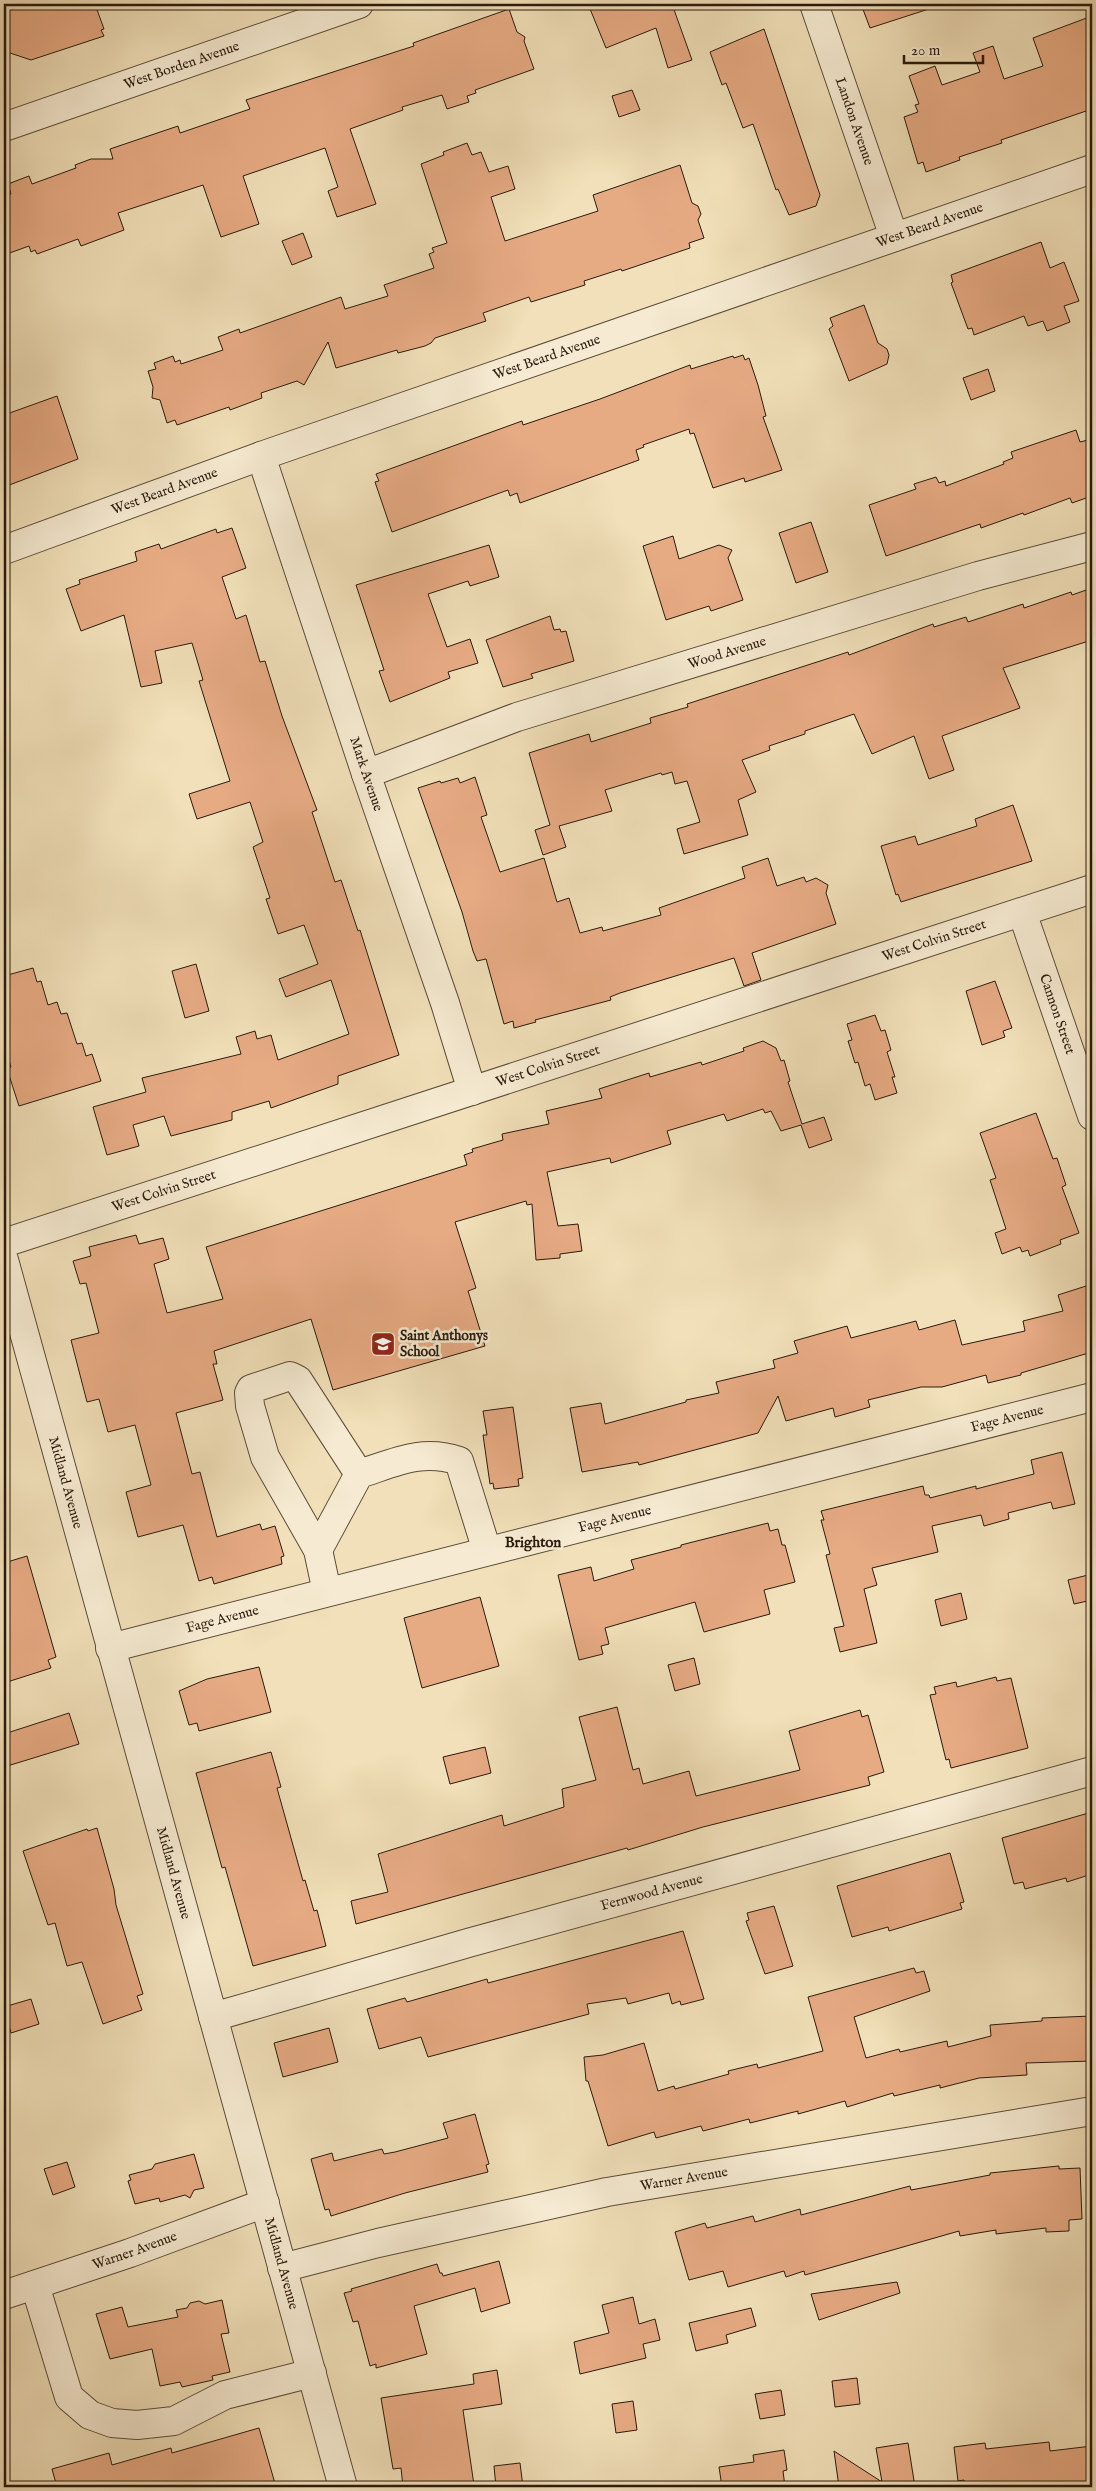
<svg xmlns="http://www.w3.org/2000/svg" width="1096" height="2491" viewBox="0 0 1096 2491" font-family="'IM FELL English',serif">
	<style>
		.building { fill: #e7ab84; stroke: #2a1a0e }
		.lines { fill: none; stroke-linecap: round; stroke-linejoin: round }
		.minor-casing { stroke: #5c4c39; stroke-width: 30 }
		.minor { stroke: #f6ebd2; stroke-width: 28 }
		.labels { text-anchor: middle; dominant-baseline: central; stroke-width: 5; stroke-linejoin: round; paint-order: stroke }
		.street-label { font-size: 14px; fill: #2a1a0e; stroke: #f6ebd2 }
		.poi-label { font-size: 14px; font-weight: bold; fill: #2a1a0e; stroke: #f6ebd2; text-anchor: start }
		.neighbourhood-label { font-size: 15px; font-weight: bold; fill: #2a1a0e; stroke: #f6ebd2 }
	</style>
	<rect width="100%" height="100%" fill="#f1e0b9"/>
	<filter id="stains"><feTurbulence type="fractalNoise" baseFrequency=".004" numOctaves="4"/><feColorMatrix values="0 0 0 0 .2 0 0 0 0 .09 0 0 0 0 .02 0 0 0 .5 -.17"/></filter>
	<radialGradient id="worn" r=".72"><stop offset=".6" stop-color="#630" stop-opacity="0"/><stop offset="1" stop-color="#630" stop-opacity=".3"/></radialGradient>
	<!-- building -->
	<g class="building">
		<polygon points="26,4 95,4 104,29 101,30 104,36 31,60 4,51 4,11"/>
		<polygon points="588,4 672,4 692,60 668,68 656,28 606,48"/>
		<polygon points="861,4 934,4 935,7 870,28"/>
		<polygon points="509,9 517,32 525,37 524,41 534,69 475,90 476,93 467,96 469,102 447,109 442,95 402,107 403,110 350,129 376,204 337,217 328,191 338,187 325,148 243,176 259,224 221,237 203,185 118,213 124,230 81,246 78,239 37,254 35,250 31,252 29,246 4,255 4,196 11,194 8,184 29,176 32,184 76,168 75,165 91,159 113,159 110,149 178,126 180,133 250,109 246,100 414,46 413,43"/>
		<polygon points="1092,16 1092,109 1001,140 1002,143 959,157 960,160 926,172 923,162 918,164 904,117 918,112 915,105 919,104 909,76 935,66 942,85 980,72 973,53 993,46 1004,79 1043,66 1033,38"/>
		<polygon points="764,29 820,195 816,206 789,215 778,189 776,190 753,124 743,128 726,83 722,85 710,52"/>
		<polygon points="632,90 640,110 619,117 612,96"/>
		<polygon points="467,143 472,155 481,152 489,172 508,166 515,189 491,197 505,241 598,211 593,195 680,165 692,203 698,206 701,214 698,220 704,238 689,243 690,248 622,271 621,269 584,281 585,285 531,302 529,297 483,313 486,321 435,338 431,343 425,346 398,353 397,350 336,368 328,342 304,385 297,381 261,393 262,398 230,410 229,407 177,425 175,420 167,423 160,400 152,398 153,387 148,371 156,369 154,363 173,356 175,362 180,360 181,364 223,350 218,337 239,329 240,333 341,297 345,309 388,296 384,285 434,268 429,254 434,252 432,248 447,243 421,164 444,155 443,152"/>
		<polygon points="303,233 312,257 292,265 282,241"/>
		<polygon points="1041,242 1050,268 1064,262 1079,301 1064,306 1070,322 1047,331 1043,321 1028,326 1024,316 974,335 972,328 968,329 951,283 953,282 951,275"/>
		<polygon points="864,305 878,343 887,349 889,355 887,364 849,381 829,329 833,326 830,318"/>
		<polygon points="743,355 745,360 749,358 758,385 766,416 763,417 782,470 745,482 744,478 713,488 694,433 690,434 689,429 643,445 644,447 636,450 639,460 520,503 517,493 510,496 508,490 392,532 375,482 379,481 376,474 522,421 523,425 600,399 690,365 691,369 733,356 734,358"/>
		<polygon points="988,369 995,391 971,400 963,378"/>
		<polygon points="57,396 78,459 4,487 4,415"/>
		<polygon points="1076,430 1080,442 1088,440 1092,451 1092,496 1072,503 1070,498 1024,515 1023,513 981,528 980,524 886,556 869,505 916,489 914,484 936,477 939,483 945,481 946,486 1004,464 1003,462 1013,458 1011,452"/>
		<polygon points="811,522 828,572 796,583 779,533"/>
		<polygon points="232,528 246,568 222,577 236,619 246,615 260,662 265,661 282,716 317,810 312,812 335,882 341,880 358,931 360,930 399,1055 338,1076 338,1084 271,1108 269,1101 232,1112 232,1120 171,1136 164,1116 133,1125 139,1146 107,1155 93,1107 146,1092 142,1078 241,1054 236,1037 255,1031 257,1039 271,1035 278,1060 349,1034 331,980 286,997 279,979 318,964 304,925 278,934 266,899 270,898 253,847 263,842 250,802 197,819 189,794 230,781 199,681 203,680 192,643 155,651 162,683 141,687 124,615 81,631 66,589 80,584 79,580 137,561 135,552 159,544 161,549 216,529 217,533"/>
		<polygon points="673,536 679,559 719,545 732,550 728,558 743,600 711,611 709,606 666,620 643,546"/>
		<polygon points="489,545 499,577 470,586 468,581 428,594 447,647 470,639 478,663 448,672 450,678 390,702 379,671 384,670 356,585"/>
		<polygon points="1092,588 1092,640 1003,668 1020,708 942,736 954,770 929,779 914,736 872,754 854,714 805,731 805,734 769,746 770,750 742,760 756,792 738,800 748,835 684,854 677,829 700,822 687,781 675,784 672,772 662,775 661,773 605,790 612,811 559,826 566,847 543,855 535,830 550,825 529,753 589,734 591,742 651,723 650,718 688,707 687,704 848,652 849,655 933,624 934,627 966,617 968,622 1023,604 1024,608 1071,592 1072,595"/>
		<polygon points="550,616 554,630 560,629 561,632 566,631 574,661 531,674 533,678 503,687 486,640"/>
		<polygon points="475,777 487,815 481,817 500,872 544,858 557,902 569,898 580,933 602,927 603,931 661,915 659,908 745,878 742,867 768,858 777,886 804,877 806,882 816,878 828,885 826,893 836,924 752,953 761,980 744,986 734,958 620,993 610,997 611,1000 535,1020 536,1022 514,1028 513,1021 504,1024 486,959 477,961 473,951 462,912 418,788 440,781 441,783 458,778 460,783"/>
		<polygon points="1013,805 1032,861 901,902 898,894 896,895 881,846 915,836 918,845 977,826 975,819"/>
		<polygon points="196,964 209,1011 185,1018 172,971"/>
		<polygon points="33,968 37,982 41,981 48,1005 57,1002 61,1014 67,1013 77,1044 82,1043 86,1056 92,1054 101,1081 19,1106 7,1069 11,1067 4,1045 4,976"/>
		<polygon points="995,981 1012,1028 1003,1031 1005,1037 982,1045 966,991"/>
		<polygon points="875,1015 881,1031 885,1030 891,1050 887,1052 895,1077 892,1077 897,1093 875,1100 870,1084 865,1086 858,1062 855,1063 848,1041 852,1040 847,1024"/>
		<polygon points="763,1041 776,1048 781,1061 784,1060 790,1081 788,1082 802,1124 824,1117 832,1140 809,1148 801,1125 781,1131 771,1111 765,1113 763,1109 727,1121 724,1114 667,1131 671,1144 611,1163 610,1158 547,1172 558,1226 578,1224 582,1251 560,1254 560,1258 536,1260 532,1204 527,1205 526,1201 455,1222 476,1288 468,1291 485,1346 333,1390 311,1319 214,1351 217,1364 213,1364 223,1400 176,1413 192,1474 200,1472 217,1537 260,1524 262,1530 275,1526 284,1556 281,1557 282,1564 214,1584 212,1577 199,1581 183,1525 138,1537 126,1492 151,1485 135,1425 108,1432 99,1399 87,1402 71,1340 99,1333 86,1283 80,1284 73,1261 91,1256 89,1247 136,1235 139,1244 163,1238 169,1259 154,1264 167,1313 223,1299 206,1247 467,1165 464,1155 473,1152 472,1149 503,1140 502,1134 549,1124 546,1111 602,1098 599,1089 649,1073 650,1077 701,1062 702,1065 744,1051 743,1048"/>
		<polygon points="1036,1113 1053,1159 1057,1158 1066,1185 1062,1187 1079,1233 1060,1240 1061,1244 1030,1256 1028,1250 1022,1252 1020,1247 1002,1254 995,1233 1006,1229 990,1180 996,1178 980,1133"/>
		<polygon points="1086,1286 1092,1308 1092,1352 1021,1373 1021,1375 988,1383 986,1375 942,1387 921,1387 868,1400 870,1407 835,1417 833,1408 786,1421 778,1396 758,1433 639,1465 638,1462 582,1472 570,1408 601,1403 605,1424 686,1402 686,1400 719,1393 716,1382 775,1368 773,1360 798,1353 794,1341 847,1326 851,1338 916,1321 919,1330 955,1320 962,1345 1025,1331 1023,1321 1063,1311 1058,1295"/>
		<polygon points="513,1407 523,1478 518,1479 519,1486 494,1489 493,1483 490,1484 483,1435 487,1435 483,1411"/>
		<polygon points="1062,1452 1075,1504 1053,1509 1051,1502 1008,1513 1009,1519 984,1526 981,1515 932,1526 938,1552 872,1568 877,1585 864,1589 877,1643 840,1652 834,1628 844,1626 826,1555 830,1554 821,1520 824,1520 821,1511 923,1486 925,1495 929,1495 930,1498 976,1486 976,1489 1034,1474 1031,1460"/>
		<polygon points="768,1523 770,1531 778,1529 782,1545 785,1545 795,1582 764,1590 770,1614 704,1632 695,1602 605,1628 609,1644 601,1646 603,1654 579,1660 558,1575 591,1567 594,1581 634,1569 631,1560 681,1547 681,1545"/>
		<polygon points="27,1556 56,1657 48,1660 51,1668 4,1683 4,1563"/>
		<polygon points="1092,1574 1092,1600 1074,1604 1068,1580"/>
		<polygon points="961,1593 967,1619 941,1626 935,1600"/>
		<polygon points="480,1597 499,1666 422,1688 404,1618"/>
		<polygon points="694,1658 700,1684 675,1691 668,1665"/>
		<polygon points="259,1667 271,1712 199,1731 197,1723 189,1725 179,1691 207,1679"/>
		<polygon points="996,1677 997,1681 1011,1678 1028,1748 951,1768 949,1759 946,1760 930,1695 936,1694 934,1687 956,1682 957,1687"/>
		<polygon points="617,1707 633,1770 639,1768 643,1784 689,1771 696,1796 800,1770 789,1731 860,1710 862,1717 868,1715 884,1772 868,1777 870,1785 703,1827 628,1850 627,1848 356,1924 351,1901 388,1892 378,1854 502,1815 504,1826 564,1807 562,1789 596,1780 579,1717"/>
		<polygon points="69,1713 79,1744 4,1767 4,1734"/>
		<polygon points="485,1747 491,1773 450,1784 443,1757"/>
		<polygon points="271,1752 281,1787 277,1788 303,1881 305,1880 314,1911 317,1910 326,1946 253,1966 225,1867 222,1868 196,1773"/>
		<polygon points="1092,1812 1092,1874 1067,1882 1066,1878 1025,1889 1023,1882 1014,1884 1002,1838"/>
		<polygon points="97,1828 114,1889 116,1905 143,1994 137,1996 142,2010 103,2024 82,1962 67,1966 55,1923 48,1925 23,1851 87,1829 88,1831"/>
		<polygon points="950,1853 964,1902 960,1903 962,1909 889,1931 888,1927 852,1937 837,1886"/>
		<polygon points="774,1906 793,1966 765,1974 746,1921 749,1920 747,1913"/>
		<polygon points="683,1931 704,1999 681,2005 680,2001 672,2004 669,1993 628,2004 626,1998 587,2004 589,2014 428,2057 421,2037 379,2049 367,2009 405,1998 407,2002 487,1979 488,1983"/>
		<polygon points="914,1968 916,1973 924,1971 930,1991 854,2017 866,2058 899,2049 900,2052 947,2041 948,2047 991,2036 990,2025 1042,2021 1042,2018 1092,2016 1092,2061 1026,2063 1027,2075 979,2078 940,2088 940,2085 894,2096 893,2093 847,2107 845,2101 798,2114 798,2111 750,2123 749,2119 703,2131 701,2126 656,2138 654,2132 608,2146 588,2081 586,2081 584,2057 603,2055 644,2043 658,2091 674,2086 675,2089 729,2074 728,2071 757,2064 758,2068 823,2051 808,1997"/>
		<polygon points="31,1999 39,2024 11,2033 4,2007"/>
		<polygon points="329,2028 338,2062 283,2077 274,2043"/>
		<polygon points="475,2114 489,2164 486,2165 488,2172 405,2193 331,2216 329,2209 325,2210 311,2159 332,2153 334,2161 382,2149 384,2154 395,2152 448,2138 443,2123"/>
		<polygon points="194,2154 204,2188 194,2190 190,2198 185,2195 160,2202 159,2198 135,2204 128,2181 131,2180 129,2175 152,2169 155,2164"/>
		<polygon points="67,2162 75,2187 53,2195 44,2169"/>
		<polygon points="1059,2166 1059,2169 1080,2168 1082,2219 1069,2220 1069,2231 1046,2232 1046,2228 996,2234 996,2230 960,2236 959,2231 805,2275 804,2271 786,2277 784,2271 728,2287 723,2271 689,2280 675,2232 705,2223 707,2228 753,2216 755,2222 800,2209 801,2215 910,2186 911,2190 990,2175 990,2173"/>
		<polygon points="499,2261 510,2303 481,2312 475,2288 414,2306 427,2354 376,2368 376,2364 370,2366 358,2321 353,2322 344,2293 352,2291 351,2289 437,2264 440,2273 442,2273 443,2276"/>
		<polygon points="897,2282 900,2293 819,2320 811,2294"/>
		<polygon points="633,2297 639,2324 655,2319 660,2340 643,2344 646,2358 580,2374 574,2342 609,2333 602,2305"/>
		<polygon points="222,2300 229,2333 221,2334 230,2372 212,2376 213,2380 182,2387 180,2382 160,2386 152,2349 110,2359 96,2314 122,2307 128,2327 178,2317 176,2310 187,2308 190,2303 199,2301 205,2304"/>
		<polygon points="751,2308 756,2326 726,2335 728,2343 696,2351 689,2323"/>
		<polygon points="497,2370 502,2404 463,2410 474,2485 403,2487 401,2468 393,2469 381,2398 474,2384 473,2374"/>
		<polygon points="857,2378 860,2404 835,2407 832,2381"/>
		<polygon points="781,2390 785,2415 760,2419 755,2394"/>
		<polygon points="633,2401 637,2430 616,2433 612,2404"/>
		<polygon points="259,2428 276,2487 57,2487 52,2469 109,2453 112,2465 171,2448 172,2453"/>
		<polygon points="1049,2442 1050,2451 1092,2446 1092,2483 1058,2487 965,2487 964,2480 958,2481 954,2447 985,2443 986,2449"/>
		<polygon points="908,2443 915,2487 839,2487 834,2451 882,2482 876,2448"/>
		<polygon points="784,2450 787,2470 783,2471 785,2487 722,2487 719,2467 754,2462 753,2455"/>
		<polygon points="520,2463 523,2487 496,2487 494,2466"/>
	</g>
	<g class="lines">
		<defs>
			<g id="minor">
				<path id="s1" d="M814,4L894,237"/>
				<path id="s2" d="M4,127L359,4"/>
				<path id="s3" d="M261,456L366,774L445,1003L472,1091"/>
				<path id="s4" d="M4,550L261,456L1092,169"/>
				<path id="s5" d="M366,774L517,717L978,576L1092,546"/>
				<path id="s6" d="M1022,912L1092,1116"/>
				<path id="s7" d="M4,1243L1092,889"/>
				<path id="s8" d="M4,1260L343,2487"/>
				<path d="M318,1550L359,1474C394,1463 422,1448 459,1461L487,1551"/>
				<polyline points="327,1592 318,1550 265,1457 250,1406 249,1393 251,1389 290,1376 298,1380 359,1474"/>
				<path id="s9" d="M110,1648L1092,1397"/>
				<path id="s10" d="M213,2017L468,1943L1092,1771"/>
				<path id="s11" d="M282,2268L378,2243L607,2192L1092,2111"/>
				<polyline points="35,2285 69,2397 90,2415 112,2423 137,2425 174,2421 225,2395 312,2373"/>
				<path id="s12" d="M4,2295L130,2253L265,2203"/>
			</g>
		</defs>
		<!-- minor casing -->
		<use href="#minor" class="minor-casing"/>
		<!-- minor -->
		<use href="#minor" class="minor"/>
	</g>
	<!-- icons -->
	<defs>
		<symbol id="school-square" viewBox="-11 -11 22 22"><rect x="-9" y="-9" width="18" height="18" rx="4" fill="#8f2418" stroke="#f6ebd2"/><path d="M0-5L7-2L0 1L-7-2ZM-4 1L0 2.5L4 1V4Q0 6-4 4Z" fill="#fff"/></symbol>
	</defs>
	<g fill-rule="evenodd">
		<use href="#school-square" x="369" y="1330" width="28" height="28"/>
	</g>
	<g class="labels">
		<!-- street labels -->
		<g class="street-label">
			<text stroke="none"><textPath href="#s2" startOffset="188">West Borden Avenue</textPath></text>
			<text stroke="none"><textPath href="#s1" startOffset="124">Landon Avenue</textPath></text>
			<text stroke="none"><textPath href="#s4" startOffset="981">West Beard Avenue</textPath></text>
			<text stroke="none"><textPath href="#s4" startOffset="576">West Beard Avenue</textPath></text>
			<text stroke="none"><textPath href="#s4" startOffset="171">West Beard Avenue</textPath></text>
			<text stroke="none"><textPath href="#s5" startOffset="381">Wood Avenue</textPath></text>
			<text stroke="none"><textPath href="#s3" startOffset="335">Mark Avenue</textPath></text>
			<text stroke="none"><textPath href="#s7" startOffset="978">West Colvin Street</textPath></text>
			<text stroke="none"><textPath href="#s6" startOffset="108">Cannon Street</textPath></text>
			<text stroke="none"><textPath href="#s7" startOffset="572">West Colvin Street</textPath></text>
			<text stroke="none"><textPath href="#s7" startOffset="168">West Colvin Street</textPath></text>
			<text stroke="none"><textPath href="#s9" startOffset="926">Fage Avenue</textPath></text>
			<text stroke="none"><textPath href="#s8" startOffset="231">Midland Avenue</textPath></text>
			<text stroke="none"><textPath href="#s9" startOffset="521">Fage Avenue</textPath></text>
			<text stroke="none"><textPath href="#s9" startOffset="116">Fage Avenue</textPath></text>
			<text stroke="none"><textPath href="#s8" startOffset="636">Midland Avenue</textPath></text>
			<text stroke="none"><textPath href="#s10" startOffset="456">Fernwood Avenue</textPath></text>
			<text stroke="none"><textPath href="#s11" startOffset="412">Warner Avenue</textPath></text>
			<text stroke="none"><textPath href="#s12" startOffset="138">Warner Avenue</textPath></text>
			<text stroke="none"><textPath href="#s8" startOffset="1041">Midland Avenue</textPath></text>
		</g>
		<!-- poi labels -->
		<g class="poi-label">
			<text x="400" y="1336">Saint Anthonys<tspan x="400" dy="16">School</tspan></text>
		</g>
		<!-- neighbourhood labels -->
		<g class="neighbourhood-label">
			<text x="533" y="1542">Brighton</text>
		</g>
	</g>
	<!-- margin -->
	<rect width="1096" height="2491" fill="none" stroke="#f1e0b9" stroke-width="20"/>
	<rect x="5" y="5" width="1086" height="2481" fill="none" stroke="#2a1a0e" stroke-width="2.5"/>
	<rect x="10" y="10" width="1076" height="2471" fill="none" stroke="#2a1a0e"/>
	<!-- scale -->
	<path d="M904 55v8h79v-8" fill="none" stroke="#2a1a0e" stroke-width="2.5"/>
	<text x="911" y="55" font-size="15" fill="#2a1a0e" stroke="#f6ebd2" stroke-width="4" paint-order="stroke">20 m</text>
	<rect width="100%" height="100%" filter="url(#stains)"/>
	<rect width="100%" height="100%" fill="url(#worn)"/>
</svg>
